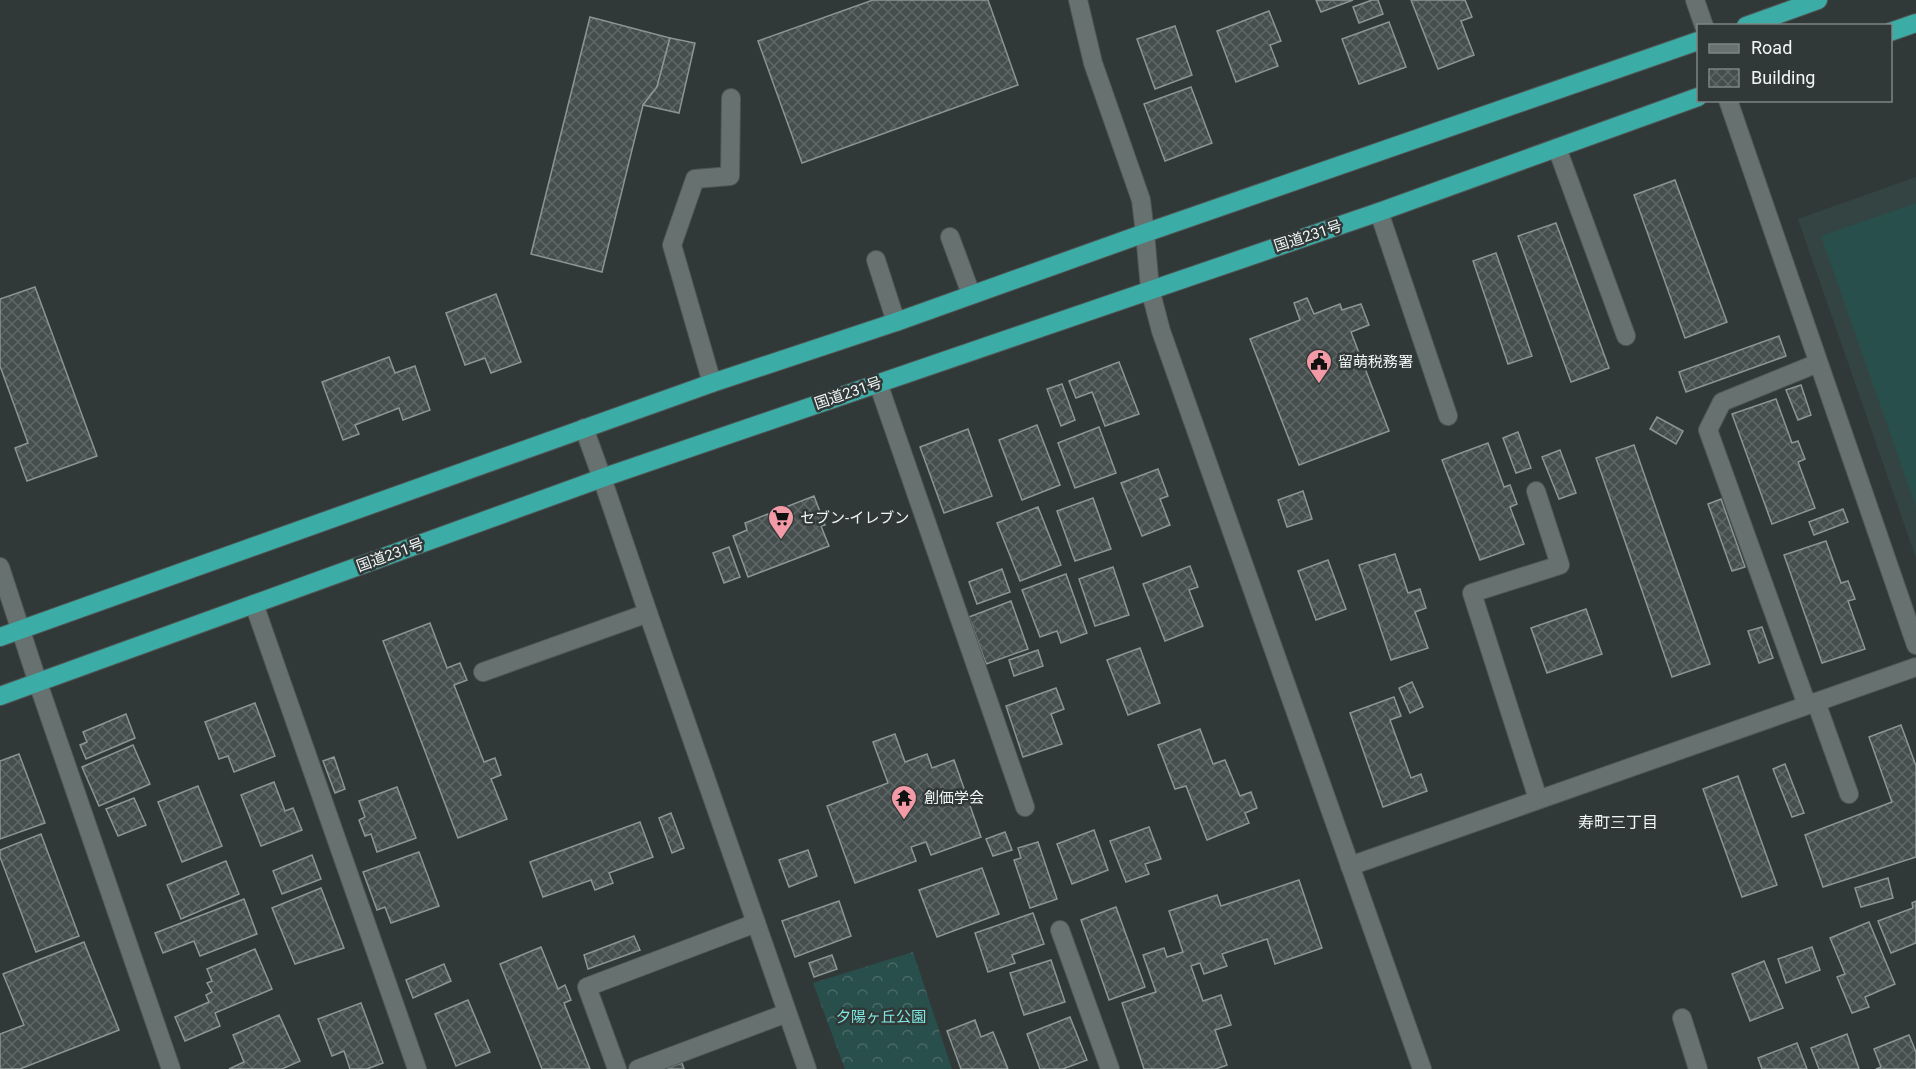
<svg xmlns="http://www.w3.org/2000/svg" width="1916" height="1069" viewBox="0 0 1916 1069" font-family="Roboto,'Noto Sans JP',sans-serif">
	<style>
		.built { fill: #344443 }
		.grass { fill: #294f4c }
		.forest { fill: url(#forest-crowns) }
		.building { fill: url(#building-cross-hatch); stroke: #8b9594; stroke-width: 1.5 }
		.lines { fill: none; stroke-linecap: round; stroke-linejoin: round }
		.service-casing { stroke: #505857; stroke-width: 20 }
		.minor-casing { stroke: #505857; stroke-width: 20 }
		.tertiary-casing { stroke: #505857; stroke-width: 20 }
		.trunk-casing { stroke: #505857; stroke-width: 20 }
		.service { stroke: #677170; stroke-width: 18 }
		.minor { stroke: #677170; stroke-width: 18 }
		.tertiary { stroke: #677170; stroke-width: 18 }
		.trunk { stroke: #3caca7; stroke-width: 18 }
		.labels { text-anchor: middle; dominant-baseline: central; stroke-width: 5; stroke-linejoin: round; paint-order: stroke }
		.street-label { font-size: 15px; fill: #f0f6f5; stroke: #313938 }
		.poi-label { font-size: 15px; fill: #f0f6f5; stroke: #313938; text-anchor: start }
		.park-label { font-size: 15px; fill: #80e7e1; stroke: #313938 }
		.neighbourhood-label { font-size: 16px; fill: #f0f6f5; stroke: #313938 }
	</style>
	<defs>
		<pattern id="forest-crowns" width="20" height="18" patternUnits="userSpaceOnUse" patternTransform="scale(1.5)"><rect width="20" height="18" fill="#294f4c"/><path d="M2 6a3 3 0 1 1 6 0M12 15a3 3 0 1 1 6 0" fill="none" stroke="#486966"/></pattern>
		<pattern id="building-cross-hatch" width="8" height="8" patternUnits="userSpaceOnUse" patternTransform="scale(1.5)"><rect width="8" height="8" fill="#454e4d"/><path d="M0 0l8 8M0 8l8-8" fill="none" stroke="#606867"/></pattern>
	</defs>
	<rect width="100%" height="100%" fill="#313938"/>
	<!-- built -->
	<polygon class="built" points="1916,177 1916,558 1798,219"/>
	<!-- grass -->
	<polygon class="grass" points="1916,203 1916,507 1821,236"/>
	<!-- forest -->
	<polygon class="forest" points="913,952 952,1069 845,1069 813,983"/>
	<!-- building -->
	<g class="building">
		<polygon points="873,0 988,0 1018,85 802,163 758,41"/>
		<polygon points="1316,0 1353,0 1321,12"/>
		<polygon points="1372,0 1378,0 1383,14 1359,23 1353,7"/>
		<polygon points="1411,0 1465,0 1472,17 1461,21 1474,55 1438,69"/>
		<polygon points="1269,11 1281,41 1270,45 1278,66 1236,82 1217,31"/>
		<polygon points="590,17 670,38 657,87 643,105 602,272 531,254"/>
		<polygon points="1389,22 1406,67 1359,84 1342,39"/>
		<polygon points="1175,26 1192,75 1155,89 1137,39"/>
		<polygon points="670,38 695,43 679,113 643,105 657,87"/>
		<polygon points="1191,87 1212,143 1165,161 1144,104"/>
		<polygon points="1675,180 1727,322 1685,338 1634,195"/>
		<polygon points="1556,223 1609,368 1571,382 1518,236"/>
		<polygon points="1496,253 1532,356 1508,364 1473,261"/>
		<polygon points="35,287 97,456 27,481 15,448 28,443 0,366 0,299"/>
		<polygon points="496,294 521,362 491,373 485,358 465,365 446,313"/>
		<polygon points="1307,298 1314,314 1340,304 1342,310 1361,304 1369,325 1351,332 1389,431 1299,465 1250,339 1300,320 1294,303"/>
		<polygon points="1779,336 1786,356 1686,392 1679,372"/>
		<polygon points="389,357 395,373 415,366 430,410 403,420 399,408 355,425 359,434 343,440 322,382"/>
		<polygon points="1119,362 1139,414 1105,426 1092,392 1076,398 1069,381"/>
		<polygon points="1062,384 1075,420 1061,426 1047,389"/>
		<polygon points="1801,385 1811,415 1798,420 1786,390"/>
		<polygon points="1776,399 1792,443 1798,441 1805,459 1798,462 1815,508 1772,524 1732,414"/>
		<polygon points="1657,417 1683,431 1676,444 1650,429"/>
		<polygon points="1037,425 1060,485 1022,500 999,440"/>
		<polygon points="1099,427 1116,473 1075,488 1058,443"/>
		<polygon points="968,429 992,496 944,513 920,447"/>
		<polygon points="1518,432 1531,468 1516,473 1503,438"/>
		<polygon points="1488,443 1504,487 1510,485 1517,504 1510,507 1524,544 1480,560 1442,460"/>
		<polygon points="1634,445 1710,664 1672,677 1596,458"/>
		<polygon points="1560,450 1576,493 1559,499 1542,457"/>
		<polygon points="1158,469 1168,496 1160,499 1170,525 1142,536 1121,483"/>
		<polygon points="1303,491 1312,519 1287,527 1278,500"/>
		<polygon points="814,496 825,525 821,526 829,546 748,577 733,536 747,530 745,523"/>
		<polygon points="1093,498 1111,549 1075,561 1057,511"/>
		<polygon points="1721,499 1745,567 1732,571 1708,504"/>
		<polygon points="1038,507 1061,565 1020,581 997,523"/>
		<polygon points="1843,509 1848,522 1814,535 1809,522"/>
		<polygon points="1826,541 1841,583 1848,581 1855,599 1848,601 1865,649 1822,663 1784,555"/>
		<polygon points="729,547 740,577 724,583 713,553"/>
		<polygon points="1395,554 1408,593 1420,589 1426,608 1415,612 1428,648 1391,660 1359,565"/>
		<polygon points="1328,560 1346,609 1316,620 1298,571"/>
		<polygon points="1190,566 1198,587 1189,590 1203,626 1165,641 1143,584"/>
		<polygon points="1113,567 1129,615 1095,626 1079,579"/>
		<polygon points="1002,569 1010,592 977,604 969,582"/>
		<polygon points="1066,574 1087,633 1061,643 1057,631 1040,637 1022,590"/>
		<polygon points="1011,601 1028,649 986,664 969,617"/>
		<polygon points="1586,609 1602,654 1547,673 1531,628"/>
		<polygon points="430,623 447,668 460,663 467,680 454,685 484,762 495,758 501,775 491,779 507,819 458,838 383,641"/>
		<polygon points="1762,627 1773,658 1759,663 1748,631"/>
		<polygon points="1140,648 1160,703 1128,715 1107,660"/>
		<polygon points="1038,650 1043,666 1014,676 1009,660"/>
		<polygon points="1412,682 1423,707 1410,713 1399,688"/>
		<polygon points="1056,688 1064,709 1051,714 1062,744 1023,757 1006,706"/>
		<polygon points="1394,697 1401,716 1390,720 1411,778 1421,774 1427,791 1383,807 1350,713"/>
		<polygon points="255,703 275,756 234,772 228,756 219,759 205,722"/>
		<polygon points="126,714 135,738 86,759 80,745 87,742 83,732"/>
		<polygon points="1901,725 1916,766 1916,857 1823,887 1805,835 1892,802 1869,737"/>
		<polygon points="1200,729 1213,764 1225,760 1240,796 1251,792 1257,808 1245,813 1249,823 1207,840 1186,786 1175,789 1158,745"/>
		<polygon points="895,734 905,762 927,754 932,768 954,760 981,837 931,855 926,842 911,847 916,861 855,883 827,806 888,783 873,742"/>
		<polygon points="133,745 150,784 99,806 82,767"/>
		<polygon points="19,754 45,823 0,839 0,761"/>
		<polygon points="334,757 345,789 335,793 323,761"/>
		<polygon points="1785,764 1804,813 1792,817 1773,769"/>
		<polygon points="1738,776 1777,885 1742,897 1703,789"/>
		<polygon points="274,782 285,811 293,808 302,830 261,846 241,795"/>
		<polygon points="198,786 222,846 182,862 158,802"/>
		<polygon points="397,787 416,838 377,852 371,834 365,836 359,820 365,817 359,801"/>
		<polygon points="134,798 146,825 118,836 106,809"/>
		<polygon points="671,813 684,848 672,853 659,818"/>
		<polygon points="640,822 653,857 609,873 613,883 595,890 591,880 543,897 530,862"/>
		<polygon points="1149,827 1161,859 1145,864 1149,874 1126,882 1110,841"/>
		<polygon points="1094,830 1108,870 1072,884 1057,844"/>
		<polygon points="1005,832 1012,850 993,856 986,839"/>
		<polygon points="41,834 79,936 36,952 0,857 0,850"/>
		<polygon points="1038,842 1057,899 1030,908 1014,860 1021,858 1018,848"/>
		<polygon points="808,850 817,876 789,887 779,860"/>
		<polygon points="419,852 439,906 391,923 385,907 377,910 363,872"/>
		<polygon points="312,855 321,879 282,894 273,871"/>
		<polygon points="226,861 239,894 181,919 167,885"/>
		<polygon points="982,868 999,914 937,937 919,890"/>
		<polygon points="1888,878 1893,898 1861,907 1855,888"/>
		<polygon points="1299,880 1322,948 1275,964 1267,939 1222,954 1227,966 1204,974 1200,963 1191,966 1203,1001 1221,995 1231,1025 1215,1030 1227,1065 1216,1069 1144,1069 1122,1003 1156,992 1143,955 1164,948 1167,957 1183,952 1169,911 1217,895 1221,906"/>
		<polygon points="321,888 344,948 295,964 272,908"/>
		<polygon points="244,899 257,934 200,956 194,941 163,953 155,933"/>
		<polygon points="839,901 851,936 795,957 782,921"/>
		<polygon points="1916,901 1916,943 1891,953 1878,921 1913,908 1912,903"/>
		<polygon points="1116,907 1145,987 1109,1000 1081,920"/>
		<polygon points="1033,913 1044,944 1012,955 1015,963 988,972 975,933"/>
		<polygon points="1869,922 1895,984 1865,997 1869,1007 1852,1013 1837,977 1845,974 1830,938"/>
		<polygon points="634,936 640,950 588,969 584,955"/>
		<polygon points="84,942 119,1030 20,1069 0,1069 0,1034 24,1025 3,974"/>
		<polygon points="541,947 558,989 565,985 571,1000 564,1003 590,1069 542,1069 500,964"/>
		<polygon points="1812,947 1820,970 1786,983 1778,959"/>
		<polygon points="255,949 272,989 215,1013 220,1026 185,1041 175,1017 209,1002 206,995 212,992 207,983 212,981 207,969"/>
		<polygon points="832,955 837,969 814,977 809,963"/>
		<polygon points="1051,960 1065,1002 1024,1015 1010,973"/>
		<polygon points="1764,961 1783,1008 1750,1021 1732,974"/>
		<polygon points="444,964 451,981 413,998 406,980"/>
		<polygon points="468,1000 490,1052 456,1066 435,1014"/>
		<polygon points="361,1003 383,1063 367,1069 350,1069 344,1051 332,1056 318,1019"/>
		<polygon points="279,1015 300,1061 282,1069 229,1069 244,1062 233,1035"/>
		<polygon points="1070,1017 1087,1060 1063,1069 1040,1069 1027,1034"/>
		<polygon points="975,1020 981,1037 993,1032 1008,1069 961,1069 947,1031"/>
		<polygon points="1847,1034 1859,1069 1819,1069 1811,1048"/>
		<polygon points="1909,1035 1916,1052 1916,1069 1876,1069 1881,1067 1874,1049"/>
		<polygon points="1797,1043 1807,1069 1762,1069 1758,1058"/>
		<polygon points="682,1063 684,1069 664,1069"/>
	</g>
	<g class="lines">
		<defs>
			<g id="service">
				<polyline points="1557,148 1626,336"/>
				<polyline points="1379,212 1448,416"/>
				<polyline points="950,237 971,294"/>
				<polyline points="876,260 896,322"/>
				<polyline points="712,383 672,245 695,179 730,176 731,98"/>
				<polyline points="878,383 1025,807"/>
				<polyline points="1536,491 1560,565 1472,593 1538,799"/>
				<polyline points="483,672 648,613"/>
				<polyline points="1816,702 1849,794"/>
				<polyline points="1807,705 1708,430 1722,402 1818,363"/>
				<polyline points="1060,930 1110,1069"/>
				<polyline points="1682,1018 1698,1069"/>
				<polyline points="617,1069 587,987 756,923"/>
				<polyline points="638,1069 787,1013"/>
			</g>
			<g id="minor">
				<polyline points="1078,0 1093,63 1141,200 1145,233"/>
				<polyline points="1695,0 1704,26"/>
				<polyline points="1728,100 1916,645"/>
				<polyline points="0,567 38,683 171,1069"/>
				<polyline points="254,604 417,1069"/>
				<polyline points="1350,866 1916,667"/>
			</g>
			<g id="tertiary">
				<polyline points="1145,233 1150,289 1161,331 1422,1069"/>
				<polyline points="584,428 602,478 648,613 807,1069"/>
			</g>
			<g id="trunk">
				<polyline points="1746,26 1818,0"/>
				<polyline points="1890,32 1916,23"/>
				<polyline points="0,637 712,383 896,322 1145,233 1698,41"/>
				<polyline points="0,696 602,478 1379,212 1698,97"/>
			</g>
		</defs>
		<!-- service casing -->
		<use href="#service" class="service-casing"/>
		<!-- minor casing -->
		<use href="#minor" class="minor-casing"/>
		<!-- tertiary casing -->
		<use href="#tertiary" class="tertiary-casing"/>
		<!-- trunk casing -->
		<use href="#trunk" class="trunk-casing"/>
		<!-- service -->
		<use href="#service" class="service"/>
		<!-- minor -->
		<use href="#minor" class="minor"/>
		<!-- tertiary -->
		<use href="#tertiary" class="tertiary"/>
		<!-- trunk -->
		<use href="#trunk" class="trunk"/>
	</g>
	<!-- icons -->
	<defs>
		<symbol id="civic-pin" viewBox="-11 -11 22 30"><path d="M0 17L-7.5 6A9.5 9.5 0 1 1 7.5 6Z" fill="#f39aa7" stroke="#313938"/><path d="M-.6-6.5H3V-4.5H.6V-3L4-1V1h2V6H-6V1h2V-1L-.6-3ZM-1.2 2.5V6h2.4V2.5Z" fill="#111"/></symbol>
		<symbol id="supermarket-pin" viewBox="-11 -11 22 30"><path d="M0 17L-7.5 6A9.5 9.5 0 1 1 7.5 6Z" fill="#f39aa7" stroke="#313938"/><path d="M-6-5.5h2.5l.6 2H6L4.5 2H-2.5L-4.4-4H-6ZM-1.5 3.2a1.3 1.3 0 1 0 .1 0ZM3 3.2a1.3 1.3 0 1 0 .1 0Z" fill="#111"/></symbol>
		<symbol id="temple-pin" viewBox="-11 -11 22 30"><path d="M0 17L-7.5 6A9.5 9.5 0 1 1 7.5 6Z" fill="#f39aa7" stroke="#313938"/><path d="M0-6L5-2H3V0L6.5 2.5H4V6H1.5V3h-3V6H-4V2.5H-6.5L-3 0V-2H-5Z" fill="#111"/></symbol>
	</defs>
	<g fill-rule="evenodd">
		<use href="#civic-pin" x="1304" y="347" width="30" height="40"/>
		<use href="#supermarket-pin" x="766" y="503" width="30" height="40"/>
		<use href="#temple-pin" x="889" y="783" width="30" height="40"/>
	</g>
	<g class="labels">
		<!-- street labels -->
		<g class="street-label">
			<text transform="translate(1308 236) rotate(-18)">国道231号</text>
			<text transform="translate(848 393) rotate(-19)">国道231号</text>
			<text transform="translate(390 555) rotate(-20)">国道231号</text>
		</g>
		<!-- poi labels -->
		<g class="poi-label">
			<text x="1338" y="362">留萌税務署</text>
			<text x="800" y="518">セブン-イレブン</text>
			<text x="924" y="798">創価学会</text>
		</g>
		<!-- park labels -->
		<g class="park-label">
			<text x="881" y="1017">夕陽ヶ丘公園</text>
		</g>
		<!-- neighbourhood labels -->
		<g class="neighbourhood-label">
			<text x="1618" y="822">寿町三丁目</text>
		</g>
	</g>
	<!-- legend -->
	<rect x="1697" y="24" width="195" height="78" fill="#313938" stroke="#7d8584" stroke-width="1.5"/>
	<rect x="1709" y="44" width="30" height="9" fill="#677170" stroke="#7d8584" stroke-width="1.5"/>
	<text x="1751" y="54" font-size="18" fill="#f0f6f5">Road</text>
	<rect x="1709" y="69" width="30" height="18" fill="url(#building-cross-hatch)" stroke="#7d8584" stroke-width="1.5"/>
	<text x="1751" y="84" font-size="18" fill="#f0f6f5">Building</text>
</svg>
